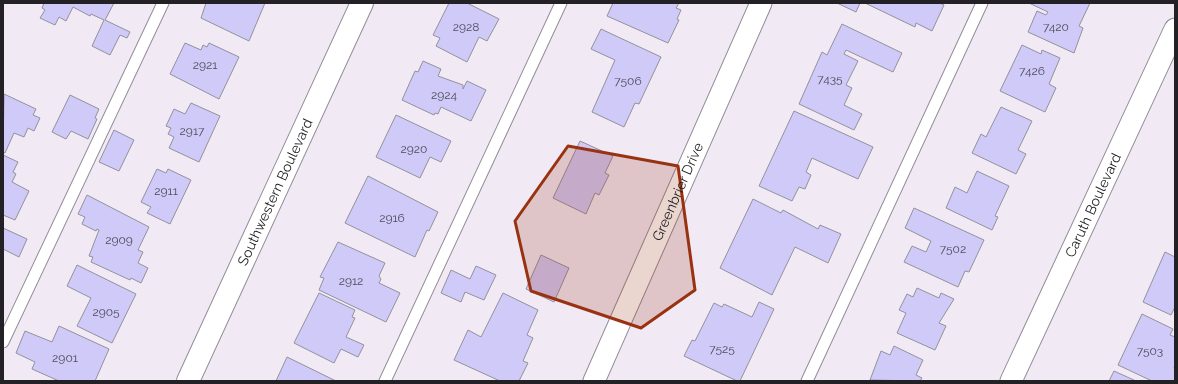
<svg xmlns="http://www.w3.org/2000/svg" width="1178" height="384" viewBox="0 0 1178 384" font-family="Raleway,sans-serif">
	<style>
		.building { fill: #d0caf8; stroke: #93919c }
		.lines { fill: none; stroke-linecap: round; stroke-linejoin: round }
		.service-casing { stroke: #928d97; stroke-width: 13 }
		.minor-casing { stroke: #928d97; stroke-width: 23 }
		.tertiary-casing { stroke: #928d97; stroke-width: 24 }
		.service { stroke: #fff; stroke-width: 11 }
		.minor { stroke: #fff; stroke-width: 21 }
		.tertiary { stroke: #fff; stroke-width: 22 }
		.marked { fill: #993211; fill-opacity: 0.2; stroke: #993211; stroke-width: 3; stroke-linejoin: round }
		.labels { text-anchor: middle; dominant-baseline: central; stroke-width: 3.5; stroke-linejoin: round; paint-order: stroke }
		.number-label { font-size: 12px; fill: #4e4b5a }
		.street-label { font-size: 14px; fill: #232125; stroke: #f1eaf5 }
	</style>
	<rect width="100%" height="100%" fill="#f1eaf5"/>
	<!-- building -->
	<g class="building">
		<polygon points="44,3 114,3 105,20 130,32 127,38 120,35 110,55 92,46 104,20 91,14 90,16 73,7 66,21 59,17 55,25 40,18 45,10 42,8"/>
		<polygon points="206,3 265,3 249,41 201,18"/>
		<polygon points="449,3 467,3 499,19 487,41 479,37 467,62 436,46 440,38 433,35"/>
		<polygon points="613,3 679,3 676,8 681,10 677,19 679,20 668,43 607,16"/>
		<polygon points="837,3 860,3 856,12"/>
		<polygon points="865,3 940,3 944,5 932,31 916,23 915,27"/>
		<polygon points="1029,3 1090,3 1079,26 1083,28 1074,53 1028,32 1037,11 1046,15 1048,12"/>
		<polygon points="842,24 902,53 893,72 846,50 844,54 858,61 846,85 852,88 844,105 862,114 854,130 799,104 822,52 827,55"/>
		<polygon points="601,29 661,57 639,104 635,103 624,127 592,112 615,60 591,49"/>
		<polygon points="185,43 201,50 203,45 207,47 209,43 239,57 219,99 170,74"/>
		<polygon points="1022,45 1041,54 1042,50 1060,58 1049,84 1056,88 1045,112 1000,91"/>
		<polygon points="423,61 441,69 438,76 463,85 463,89 467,81 486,90 471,121 441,107 438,114 435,113 434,115 402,100 415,71 418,72"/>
		<polygon points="4,94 36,109 33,115 40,118 34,131 28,128 24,137 14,133 5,153 3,152"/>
		<polygon points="70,95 99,109 95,118 97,119 88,139 71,131 66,139 52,132"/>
		<polygon points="191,103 220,116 199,162 169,148 174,137 168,134 171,128 166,126 174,109 185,114"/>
		<polygon points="1001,107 1032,121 1018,150 1026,154 1016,174 972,153 981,134 986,137"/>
		<polygon points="794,111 873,147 858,179 812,158 806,172 811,175 805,189 799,187 792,201 759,186"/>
		<polygon points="396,115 451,141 441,162 430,157 420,178 376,157"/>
		<polygon points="114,130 134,140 119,171 99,162"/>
		<polygon points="580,141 613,156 605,173 609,175 599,195 595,193 586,214 553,198"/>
		<polygon points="3,155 18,162 13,172 16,174 12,182 29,191 15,220 3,215"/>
		<polygon points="157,169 166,173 168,169 191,180 170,224 147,213 151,207 141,202"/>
		<polygon points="977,171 1009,186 995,216 998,217 992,230 946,208 955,187 967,193"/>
		<polygon points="368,176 438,212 429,231 427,230 415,257 345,223"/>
		<polygon points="87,195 149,227 138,250 143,252 138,263 148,268 141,283 131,278 130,280 91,262 93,257 89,256 99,230 97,229 96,231 82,224 85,217 78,214"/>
		<polygon points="753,199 781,213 783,210 818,229 820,225 841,234 828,263 795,247 772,295 720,268"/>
		<polygon points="914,208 984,240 969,272 965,271 958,287 904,262 912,246 926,252 931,241 905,228"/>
		<polygon points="3,228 27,239 19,257 3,249"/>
		<polygon points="338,242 385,263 379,276 381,279 379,283 400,293 386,322 319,290 324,278 320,277"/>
		<polygon points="1165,252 1175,257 1175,307 1171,315 1143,302"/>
		<polygon points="541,255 569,268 554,302 526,289"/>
		<polygon points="77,265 136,294 112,343 77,326 91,298 67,286"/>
		<polygon points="476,266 496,275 484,300 465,292 461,302 441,293 451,270 470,279"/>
		<polygon points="917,288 939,298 941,293 954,299 939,323 946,326 935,350 897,333 906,313 899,310 907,294 913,297"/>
		<polygon points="319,293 355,310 352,317 355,318 346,337 364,345 358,357 341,349 334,363 294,343"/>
		<polygon points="503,293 538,310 527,335 533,338 523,361 528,363 519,381 500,381 454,360 468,330 481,337"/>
		<polygon points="759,302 774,309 740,381 737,381 684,356 692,340 695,341 714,303 722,307 724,304 752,317"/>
		<polygon points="1142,314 1173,329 1170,335 1175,337 1175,365 1174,368 1175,369 1175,381 1152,381 1118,365"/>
		<polygon points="59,326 109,349 95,381 59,381 32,369 35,362 16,353 25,331 52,342"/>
		<polygon points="894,346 923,360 916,375 922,378 920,381 870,380 881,351 890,355"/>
		<polygon points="287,357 336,381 276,381"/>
		<polygon points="1114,371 1136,381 1109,381"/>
	</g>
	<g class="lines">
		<defs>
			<g id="service">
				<polyline points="3,342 163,3"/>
				<polyline points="385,381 561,3"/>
				<polyline points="807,381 982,3"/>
			</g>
			<g id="minor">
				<path id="s1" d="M594,381L761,3"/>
				<path id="s2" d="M1011,381L1175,29"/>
			</g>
			<g id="tertiary">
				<path id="s3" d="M188,381L362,3"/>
			</g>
		</defs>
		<!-- service casing -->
		<use href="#service" class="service-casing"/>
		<!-- minor casing -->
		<use href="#minor" class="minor-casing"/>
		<!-- tertiary casing -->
		<use href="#tertiary" class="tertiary-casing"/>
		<!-- service -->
		<use href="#service" class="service"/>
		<!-- minor -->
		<use href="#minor" class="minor"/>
		<!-- tertiary -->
		<use href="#tertiary" class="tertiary"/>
	</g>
	<!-- marked area -->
	<path class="marked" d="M568,146L678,166L695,290L641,328L531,291L515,221Z"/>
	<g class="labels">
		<!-- number labels -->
		<g class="number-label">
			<text x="466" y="27">2928</text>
			<text x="1056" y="27">7420</text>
			<text x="205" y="65">2921</text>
			<text x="1032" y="71">7426</text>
			<text x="830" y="79">7435</text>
			<text x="628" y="81">7506</text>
			<text x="444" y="95">2924</text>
			<text x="192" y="131">2917</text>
			<text x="414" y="149">2920</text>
			<text x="166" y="191">2911</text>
			<text x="392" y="218">2916</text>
			<text x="119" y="240">2909</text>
			<text x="953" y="249">7502</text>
			<text x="351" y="281">2912</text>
			<text x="106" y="312">2905</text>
			<text x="722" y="349">7525</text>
			<text x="1150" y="351">7503</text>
			<text x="65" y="358">2901</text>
		</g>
		<!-- street labels -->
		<g class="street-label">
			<text stroke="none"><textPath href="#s3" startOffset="208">Southwestern Boulevard</textPath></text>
			<text stroke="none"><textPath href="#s1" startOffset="207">Greenbrier Drive</textPath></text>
			<text stroke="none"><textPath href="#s2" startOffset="194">Caruth Boulevard</textPath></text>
		</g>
	</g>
	<!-- border -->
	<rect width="1178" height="384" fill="none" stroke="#232125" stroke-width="8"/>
</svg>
